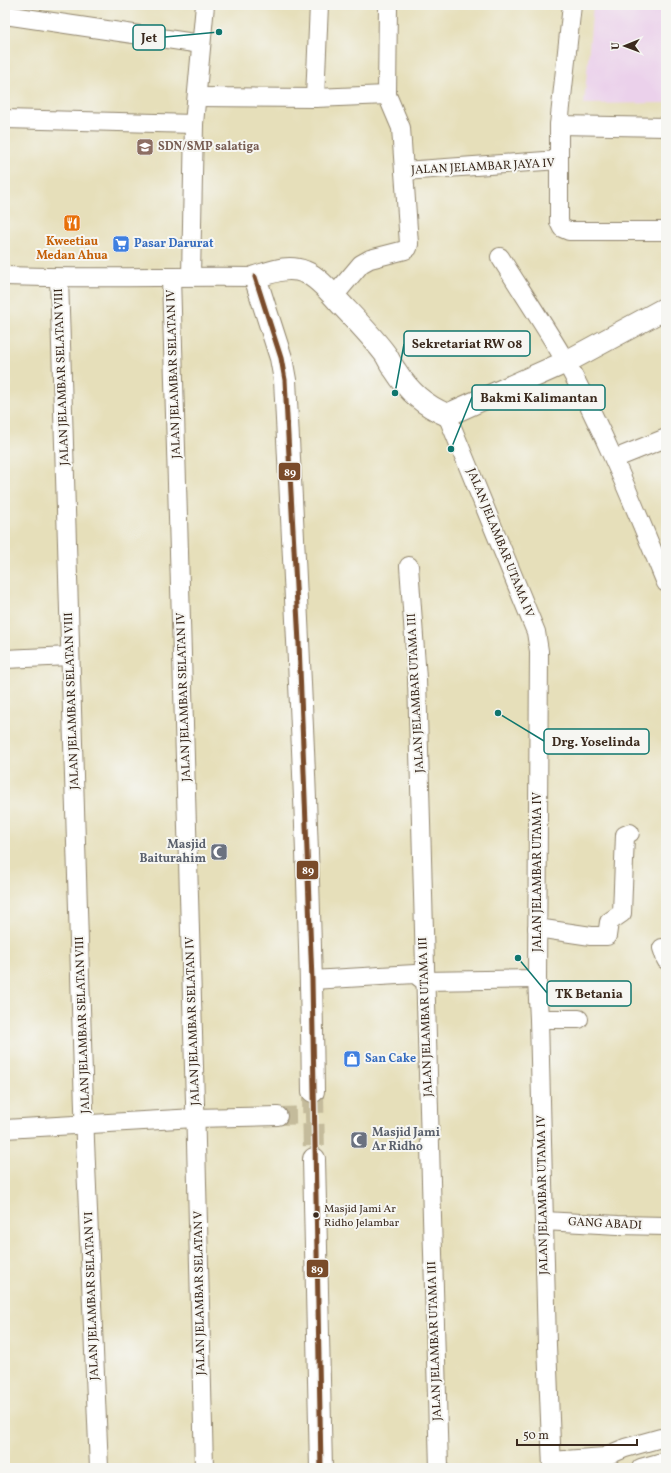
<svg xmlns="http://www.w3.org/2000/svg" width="671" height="1473" viewBox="0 0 671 1473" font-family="Vollkorn,serif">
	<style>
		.built { fill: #ebd1eb }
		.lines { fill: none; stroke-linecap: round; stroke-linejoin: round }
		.minor-tunnel { stroke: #c4bb9b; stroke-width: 18; stroke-dasharray: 18 9; stroke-linecap: butt }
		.tertiary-tunnel { stroke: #c4bb9b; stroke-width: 22; stroke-dasharray: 22 11; stroke-linecap: butt }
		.minor-casing { stroke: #90846c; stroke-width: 20 }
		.tertiary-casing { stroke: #90846c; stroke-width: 24 }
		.minor { stroke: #fff; stroke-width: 18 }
		.tertiary { stroke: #fff; stroke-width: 22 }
		.bus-1-casing { stroke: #f6f6f2; stroke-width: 8 }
		.bus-1 { stroke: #7a4b2a; stroke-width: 5 }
		.bus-dot { fill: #3b2a1e; stroke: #f6f6f2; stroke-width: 1.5 }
		.labels { text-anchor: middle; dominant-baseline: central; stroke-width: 4; stroke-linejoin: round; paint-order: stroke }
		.bus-label { font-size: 11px; fill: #3b2a1e; stroke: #f6f6f2; text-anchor: start }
		.education-label { font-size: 12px; font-weight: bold; fill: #785e54; stroke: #f6f6f2; text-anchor: start }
		.street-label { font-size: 12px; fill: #3b2a1e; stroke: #f6f6f2 }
		.food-label { font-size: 12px; font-weight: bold; fill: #c56008; stroke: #f6f6f2 }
		.shop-label { font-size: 12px; font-weight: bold; fill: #366cbe; stroke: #f6f6f2; text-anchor: start }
		.worship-label { font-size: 12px; font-weight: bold; fill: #5b616d; stroke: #f6f6f2; text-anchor: end }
		.leader { fill: none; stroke: #0f766e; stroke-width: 1.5 }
		.callout-dot { fill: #0f766e; stroke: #f6f6f2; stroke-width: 1.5 }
		.callout { fill: #f6f6f2; stroke: #0f766e; stroke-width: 1.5 }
		.callout-label { font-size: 13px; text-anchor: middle; font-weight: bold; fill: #3b2a1e }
		.line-badge { stroke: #f6f6f2; stroke-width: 1.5 }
		.badge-label { font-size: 11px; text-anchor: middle; font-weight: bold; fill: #fff }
	</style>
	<rect width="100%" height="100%" fill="#f6f6f2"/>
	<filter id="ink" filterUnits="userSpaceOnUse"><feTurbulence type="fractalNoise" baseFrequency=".025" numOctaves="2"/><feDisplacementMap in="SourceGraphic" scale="8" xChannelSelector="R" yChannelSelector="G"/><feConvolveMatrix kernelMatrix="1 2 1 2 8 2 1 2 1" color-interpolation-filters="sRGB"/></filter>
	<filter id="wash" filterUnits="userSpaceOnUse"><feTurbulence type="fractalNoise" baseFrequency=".012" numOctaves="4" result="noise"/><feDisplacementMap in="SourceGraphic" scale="16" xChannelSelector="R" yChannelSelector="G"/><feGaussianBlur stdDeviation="0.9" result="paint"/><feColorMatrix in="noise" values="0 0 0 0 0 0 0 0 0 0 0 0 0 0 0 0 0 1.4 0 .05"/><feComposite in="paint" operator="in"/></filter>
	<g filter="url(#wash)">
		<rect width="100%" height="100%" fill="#e6dfba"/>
		<!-- built -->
		<polygon class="built" points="593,5 666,5 666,103 584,104"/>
	</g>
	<g filter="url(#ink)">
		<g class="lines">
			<!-- minor-tunnel -->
			<polyline class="minor-tunnel" points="278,1116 314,1115"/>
			<!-- tertiary-tunnel -->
			<polyline class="tertiary-tunnel" points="313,1091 314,1159"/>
			<defs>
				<g id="minor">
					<polyline points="572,5 559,125 559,222 562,228 569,231 666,231"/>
					<polyline points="5,15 201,44"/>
					<polyline points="197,97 315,98 387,95"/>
					<polyline points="315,98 319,5"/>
					<polyline points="5,119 194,124"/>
					<polyline points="559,125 666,127"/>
					<polyline points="404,171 559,160"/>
					<path d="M500,257C522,292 545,326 566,362C605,433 635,508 666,583"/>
					<path d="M5,276C88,279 172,276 255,277"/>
					<polyline points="191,276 194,124 205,5"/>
					<polyline points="171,277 195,1102 204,1468"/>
					<polyline points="59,278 85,1141 99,1468"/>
					<polyline points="334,296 361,264 370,259 405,250 408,248 409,244 401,128 387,95 388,5"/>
					<polyline points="447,415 536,632 539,651 537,979 539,1019 547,1345 552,1468"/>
					<polyline points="614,459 666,438"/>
					<polyline points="409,566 417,679 439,1468"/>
					<polyline points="5,659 70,656"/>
					<polyline points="537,928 591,936 607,936 609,922 622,913 625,835 630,833"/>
					<polyline points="662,948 666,960"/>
					<polyline points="312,980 415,974 424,981 537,979"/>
					<polyline points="539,1019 579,1019"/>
					<polyline points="5,1129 195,1118 278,1116"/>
					<polyline points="544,1221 618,1225 666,1226"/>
					<polyline points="552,1461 604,1457 625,1448 661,1438"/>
					<polyline points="641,1468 666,1461"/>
				</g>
				<g id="tertiary">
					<path d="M313,1091C310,854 297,617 285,380L281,358L255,277C272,272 288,265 305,272C318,277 330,292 339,302C355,319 372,336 386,355C389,360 391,365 395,370C409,392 424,405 447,415L566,362L666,308"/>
					<polyline points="314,1159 321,1468"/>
				</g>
			</defs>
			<!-- minor casing -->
			<use href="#minor" class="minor-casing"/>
			<!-- tertiary casing -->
			<use href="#tertiary" class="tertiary-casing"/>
			<!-- minor -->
			<use href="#minor" class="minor"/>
			<!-- tertiary -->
			<use href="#tertiary" class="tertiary"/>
			<defs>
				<polyline id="bus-1" points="255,277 281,358 285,380 299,643 312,980 321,1468"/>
			</defs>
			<!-- bus-1 casing -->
			<use href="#bus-1" class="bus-1-casing"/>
			<!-- bus-1 -->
			<use href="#bus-1" class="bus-1"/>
		</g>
	</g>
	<!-- icons -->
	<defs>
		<symbol id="school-square" viewBox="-11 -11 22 22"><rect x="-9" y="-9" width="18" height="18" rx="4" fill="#8d6e63" stroke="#f6f6f2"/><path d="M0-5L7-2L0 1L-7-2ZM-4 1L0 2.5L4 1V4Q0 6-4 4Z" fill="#fff"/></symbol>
		<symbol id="restaurant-square" viewBox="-11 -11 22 22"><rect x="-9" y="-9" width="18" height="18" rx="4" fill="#e8710a" stroke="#f6f6f2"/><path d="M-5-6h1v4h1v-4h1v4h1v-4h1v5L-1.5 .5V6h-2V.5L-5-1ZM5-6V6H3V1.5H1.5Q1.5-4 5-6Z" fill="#fff"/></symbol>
		<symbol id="supermarket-square" viewBox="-11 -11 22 22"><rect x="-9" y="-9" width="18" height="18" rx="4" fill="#3f7fe0" stroke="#f6f6f2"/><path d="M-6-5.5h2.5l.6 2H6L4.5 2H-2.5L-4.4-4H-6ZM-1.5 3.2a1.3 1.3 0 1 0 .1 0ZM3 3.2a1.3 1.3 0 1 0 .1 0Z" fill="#fff"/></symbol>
		<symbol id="mosque-square" viewBox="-11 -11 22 22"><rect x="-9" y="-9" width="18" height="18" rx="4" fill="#6b7280" stroke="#f6f6f2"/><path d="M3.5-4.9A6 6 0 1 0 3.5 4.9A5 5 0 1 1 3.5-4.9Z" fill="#fff"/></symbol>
		<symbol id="shop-square" viewBox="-11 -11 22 22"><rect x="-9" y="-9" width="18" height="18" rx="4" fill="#3f7fe0" stroke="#f6f6f2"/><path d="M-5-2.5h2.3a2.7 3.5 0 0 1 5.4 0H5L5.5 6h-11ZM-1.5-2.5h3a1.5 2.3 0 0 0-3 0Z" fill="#fff"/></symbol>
	</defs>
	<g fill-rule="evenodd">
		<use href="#school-square" x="135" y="137" width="20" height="20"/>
		<use href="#restaurant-square" x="62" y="213" width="20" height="20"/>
		<use href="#supermarket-square" x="111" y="234" width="20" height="20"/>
		<use href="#mosque-square" x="209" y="842" width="20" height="20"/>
		<use href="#shop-square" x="342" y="1049" width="20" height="20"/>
		<use href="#mosque-square" x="349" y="1130" width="20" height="20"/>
	</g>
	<!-- markers -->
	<circle class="bus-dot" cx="316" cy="1215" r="3.5"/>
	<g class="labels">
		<!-- bus labels -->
		<g class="bus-label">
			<text x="324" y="1209">Masjid Jami Ar<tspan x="324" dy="14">Ridho Jelambar</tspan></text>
		</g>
		<!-- education labels -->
		<g class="education-label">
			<text x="158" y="147">SDN/SMP salatiga</text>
		</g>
		<!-- street labels -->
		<g class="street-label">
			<text transform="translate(483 167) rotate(-3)">JALAN JELAMBAR JAYA IV</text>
			<text transform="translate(174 374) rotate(-92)">JALAN JELAMBAR SELATAN IV</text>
			<text transform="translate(62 377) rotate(-92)">JALAN JELAMBAR SELATAN VIII</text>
			<text transform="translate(500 543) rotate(68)">JALAN JELAMBAR UTAMA IV</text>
			<text transform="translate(416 693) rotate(-93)">JALAN JELAMBAR UTAMA III</text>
			<text transform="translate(184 697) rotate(-92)">JALAN JELAMBAR SELATAN IV</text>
			<text transform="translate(72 701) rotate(-92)">JALAN JELAMBAR SELATAN VIII</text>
			<text transform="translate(538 872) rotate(-90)">JALAN JELAMBAR UTAMA IV</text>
			<text transform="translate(426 1017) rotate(-92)">JALAN JELAMBAR UTAMA III</text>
			<text transform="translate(193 1021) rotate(-92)">JALAN JELAMBAR SELATAN IV</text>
			<text transform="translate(83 1025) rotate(-92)">JALAN JELAMBAR SELATAN VIII</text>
			<text transform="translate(543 1195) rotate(-91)">JALAN JELAMBAR UTAMA IV</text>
			<text transform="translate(605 1224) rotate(3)">GANG ABADI</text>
			<text transform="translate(200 1293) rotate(-91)">JALAN JELAMBAR SELATAN V</text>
			<text transform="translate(92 1296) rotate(-92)">JALAN JELAMBAR SELATAN VI</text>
			<text transform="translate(435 1341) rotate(-92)">JALAN JELAMBAR UTAMA III</text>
		</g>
		<!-- food labels -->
		<g class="food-label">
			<text x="72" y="242">Kweetiau<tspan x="72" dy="14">Medan Ahua</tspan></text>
		</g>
		<!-- shop labels -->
		<g class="shop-label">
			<text x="134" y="244">Pasar Darurat</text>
			<text x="365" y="1059">San Cake</text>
		</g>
		<!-- worship labels -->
		<g class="worship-label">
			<text x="206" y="845">Masjid<tspan x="206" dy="14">Baiturahim</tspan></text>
			<text x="372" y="1133" text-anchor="start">Masjid Jami<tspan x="372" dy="14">Ar Ridho</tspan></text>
		</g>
	</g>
	<!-- callouts -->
	<path class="leader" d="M219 32L165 37M395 393L404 344M451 449L472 397M498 713L544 741M518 958L547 993"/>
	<g class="callout-dot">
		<circle cx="219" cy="32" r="4"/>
		<circle cx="395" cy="393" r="4"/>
		<circle cx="451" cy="449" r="4"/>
		<circle cx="498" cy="713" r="4"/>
		<circle cx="518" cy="958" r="4"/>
	</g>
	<g class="callout">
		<rect x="133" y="25" width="32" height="25" rx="4"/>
		<rect x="404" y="331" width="126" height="25" rx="4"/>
		<rect x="472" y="385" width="133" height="25" rx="4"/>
		<rect x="544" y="729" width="105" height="25" rx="4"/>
		<rect x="547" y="981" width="84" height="25" rx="4"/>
	</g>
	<g class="callout-label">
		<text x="149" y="42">Jet</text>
		<text x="467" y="348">Sekretariat RW 08</text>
		<text x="539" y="402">Bakmi Kalimantan</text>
		<text x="596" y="746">Drg. Yoselinda</text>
		<text x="589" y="998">TK Betania</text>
	</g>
	<g class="line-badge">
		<rect x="278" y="462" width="23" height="19" rx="4" fill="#7a4b2a"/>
		<rect x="296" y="860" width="23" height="20" rx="4" fill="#7a4b2a"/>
		<rect x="306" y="1259" width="23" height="19" rx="4" fill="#7a4b2a"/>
	</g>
	<g class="badge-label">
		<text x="290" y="476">89</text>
		<text x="308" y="874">89</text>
		<text x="317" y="1273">89</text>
	</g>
	<!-- margin -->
	<rect width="671" height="1473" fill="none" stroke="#f6f6f2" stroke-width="20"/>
	<!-- north arrow -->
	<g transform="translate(625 46) rotate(269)" stroke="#f6f6f2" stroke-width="3" paint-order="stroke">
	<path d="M0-3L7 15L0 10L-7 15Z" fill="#3b2a1e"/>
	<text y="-6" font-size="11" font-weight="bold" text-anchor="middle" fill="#3b2a1e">U</text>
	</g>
	<!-- scale -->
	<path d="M517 1439v6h120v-6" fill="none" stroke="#3b2a1e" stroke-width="2"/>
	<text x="523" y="1439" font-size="12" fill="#3b2a1e" stroke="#f6f6f2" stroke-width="3" paint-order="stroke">50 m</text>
</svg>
